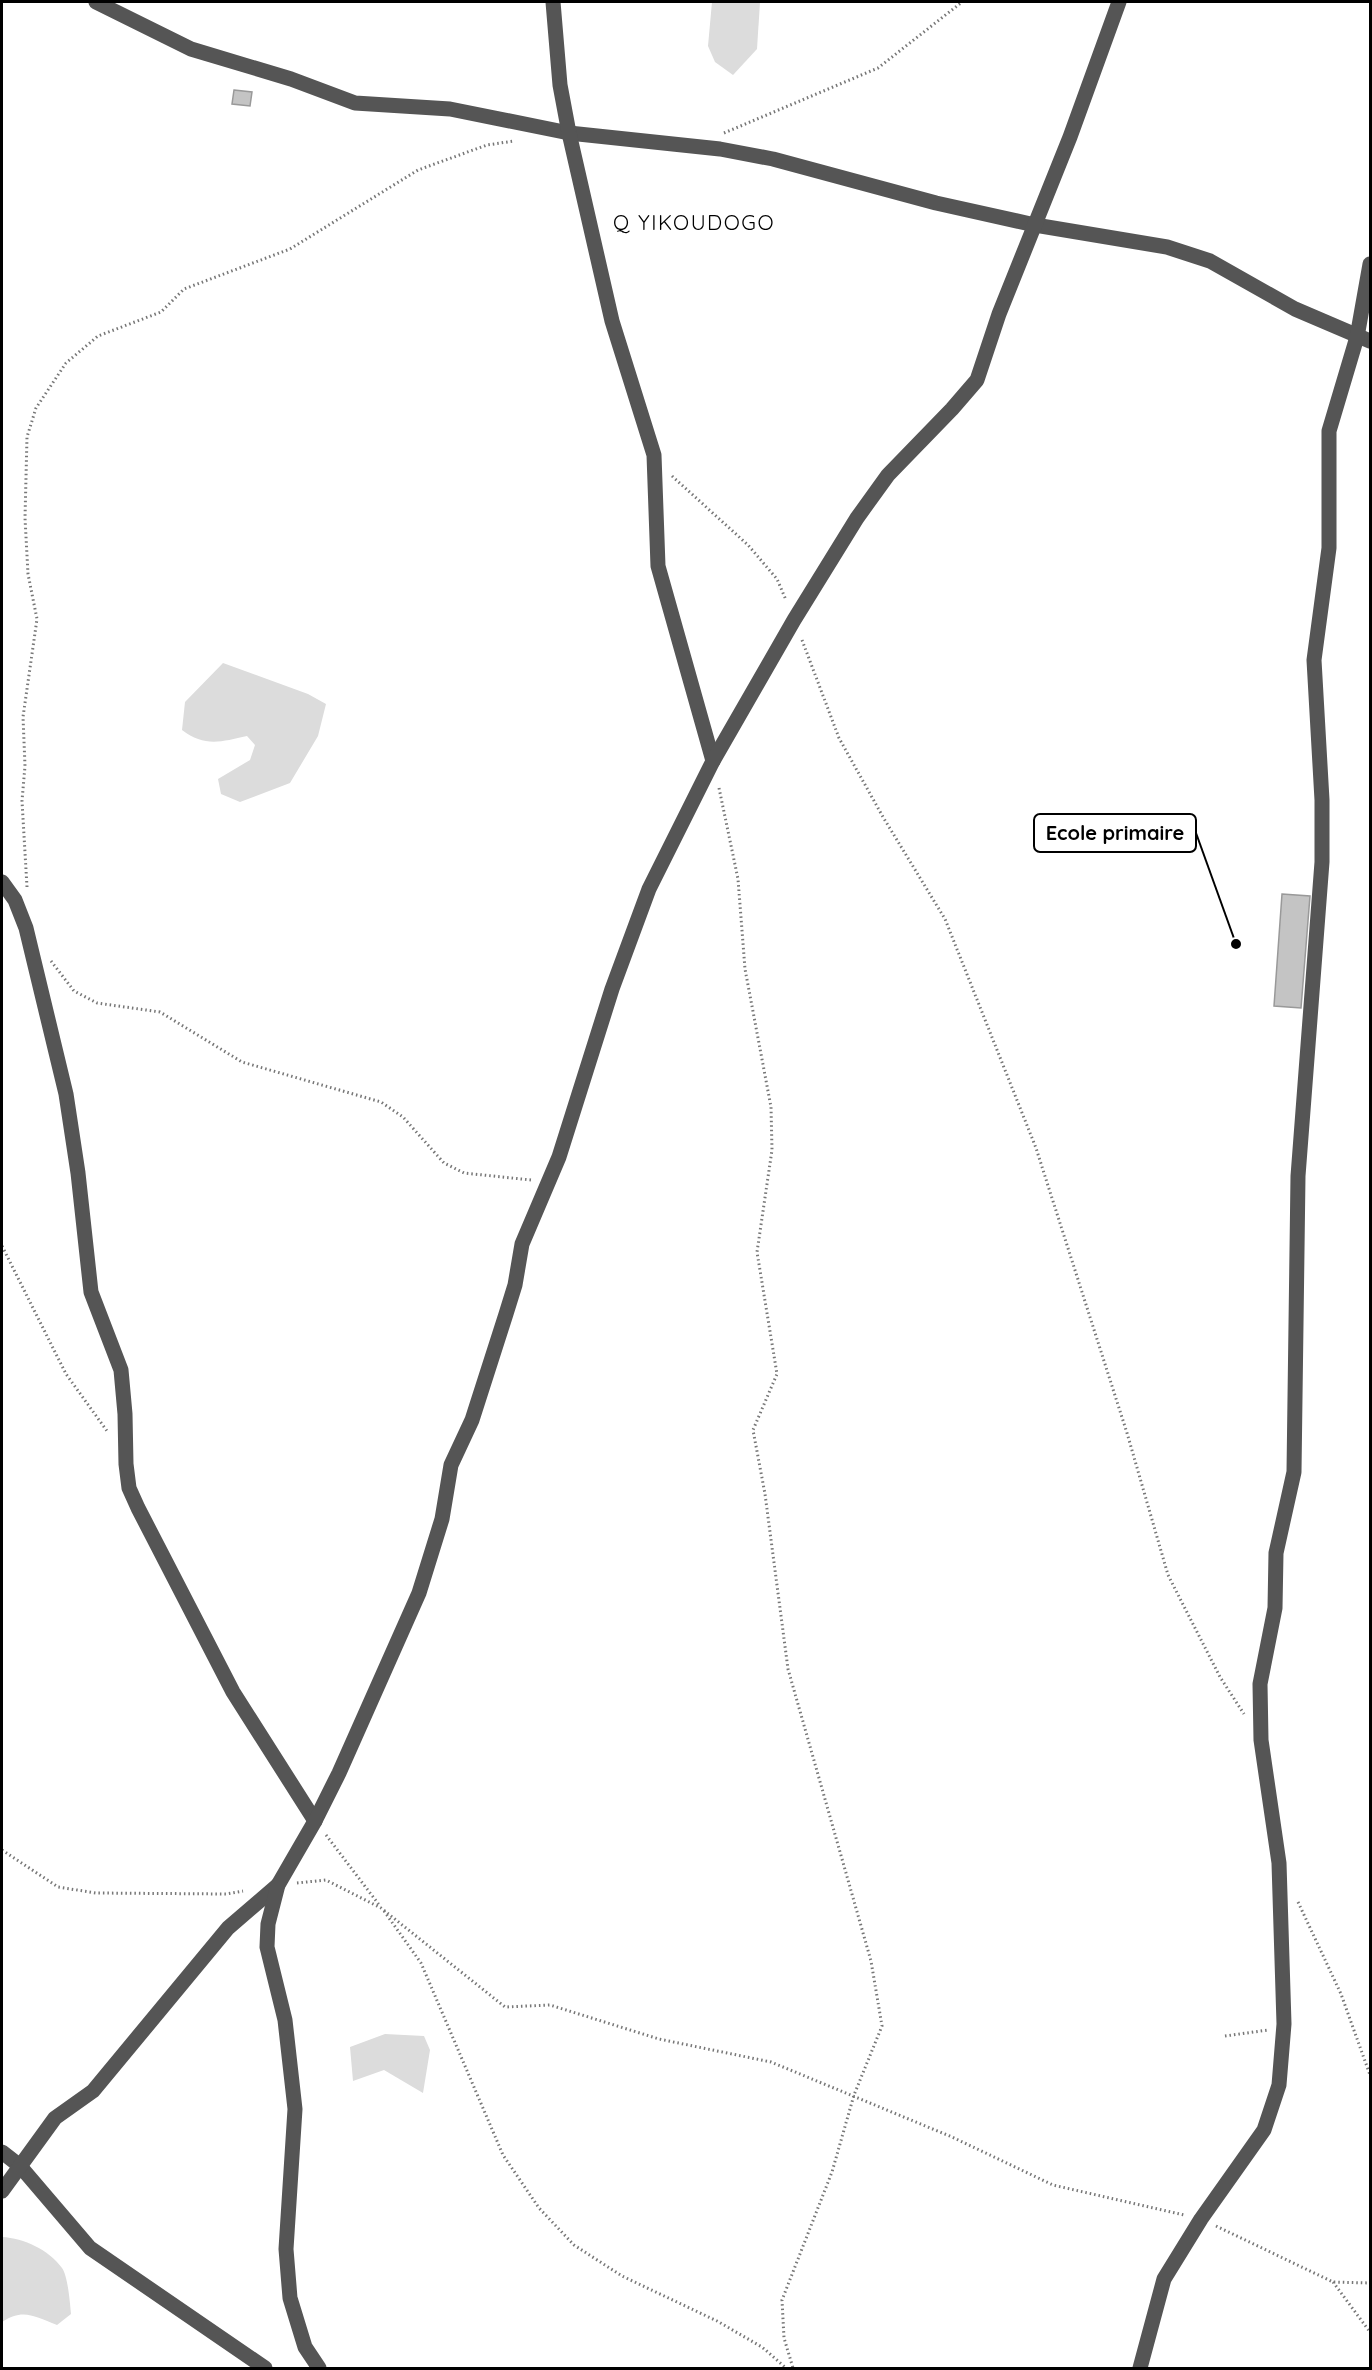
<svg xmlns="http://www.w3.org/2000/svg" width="1372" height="2370" viewBox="0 0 1372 2370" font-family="Quicksand,sans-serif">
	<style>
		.green { fill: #dcdcdc }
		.building { fill: #c4c4c4; stroke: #999; stroke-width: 1.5 }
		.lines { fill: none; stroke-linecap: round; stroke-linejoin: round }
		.path { stroke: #777; stroke-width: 3; stroke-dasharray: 1.5 3; stroke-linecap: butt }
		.minor { stroke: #555; stroke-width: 15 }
		.labels { text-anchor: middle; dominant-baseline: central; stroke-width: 5; stroke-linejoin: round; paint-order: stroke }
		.quarter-label { font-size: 21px; letter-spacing: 1.5px; fill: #000; stroke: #fff }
		.leader { fill: none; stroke: #000; stroke-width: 2 }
		.callout-dot { fill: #000; stroke: #fff; stroke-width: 2 }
		.callout { fill: #fff; stroke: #000; stroke-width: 2 }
		.callout-label { font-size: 20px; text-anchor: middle; font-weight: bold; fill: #000 }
	</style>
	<rect width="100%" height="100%" fill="#fff"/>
	<!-- green -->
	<g class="green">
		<polygon points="712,2 760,2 757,49 733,75 715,62 708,46"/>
		<path d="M223,663L308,694L326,704L318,736L290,783L240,802L221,794L218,779L250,760L255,745L247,736C221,742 204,747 182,730L185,702Z"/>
		<polygon points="385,2034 424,2036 430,2050 423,2093 384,2070 353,2081 350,2047"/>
		<path d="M2,2237C24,2238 49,2250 62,2268C68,2276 70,2304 71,2314L57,2325C34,2316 23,2308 2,2322Z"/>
	</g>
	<!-- building -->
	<g class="building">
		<polygon points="234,90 252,92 250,106 232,104"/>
		<polygon points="1282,894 1310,896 1301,1008 1274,1006"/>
	</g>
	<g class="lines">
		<!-- path -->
		<g class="path">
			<polyline points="724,133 878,68 962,2"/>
			<polyline points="672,476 748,545 777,579 786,600"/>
			<polyline points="802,640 839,738 883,817 945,919 1036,1148 1127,1433 1168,1575 1220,1677 1244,1714"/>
			<polyline points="719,788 738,879 745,969 771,1107 772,1150 757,1252 777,1374 753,1430 765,1494 788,1669 871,1961 882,2026 854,2095 832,2172 782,2300 784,2338 793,2368"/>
			<polyline points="27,887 22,801 25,766 23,717 37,619 28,574 25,518 27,437 36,408 66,363 98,336 161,312 184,289 290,249 418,170 487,145 514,141"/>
			<polyline points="51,961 74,991 97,1003 160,1012 242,1062 381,1102 403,1117 444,1163 464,1173 531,1180"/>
			<polyline points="2,1246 66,1374 107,1431"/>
			<polyline points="326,1835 380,1906"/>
			<polyline points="2,1850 58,1887 96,1893 226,1894 243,1891"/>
			<polyline points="297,1883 326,1880 381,1908 505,2007 550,2005 659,2039 771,2062 952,2137 1053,2185 1184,2215"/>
			<polyline points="1298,1902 1341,1994 1370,2075"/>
			<polyline points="384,1911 421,1963 503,2155 539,2208 574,2245 622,2276 717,2321 762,2347 786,2368"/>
			<polyline points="1225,2036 1268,2030"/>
			<polyline points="1216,2226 1333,2282 1370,2283"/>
			<polyline points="1333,2282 1370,2332"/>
		</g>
		<!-- minor -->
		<g class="minor">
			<polyline points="96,2 191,49 291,79 355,103 450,109 569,133 720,149 773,159 936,203 1035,225 1167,247 1210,261 1295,309 1370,341"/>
			<polyline points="553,2 560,85 569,133 612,321 654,455 658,566 713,761"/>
			<polyline points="2,882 15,900 26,928 66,1094 78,1173 91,1292 121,1370 125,1414 126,1464 129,1488 138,1508 233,1692 315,1821"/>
			<polyline points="2,2152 20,2166 90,2248 265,2368"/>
			<polyline points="2,2191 55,2118 93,2091 228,1928 278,1885"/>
			<polyline points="319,2368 305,2347 290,2298 286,2249 295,2109 285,2020 267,1947 268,1924 278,1885 315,1821 339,1773 419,1593 442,1519 451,1465 472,1420 506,1314 515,1285 522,1244 559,1157 612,989 649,889 713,761 794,620 857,518 888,475 952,409 977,380 999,314 1070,137 1119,2"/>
			<polyline points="1140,2368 1164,2279 1201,2219 1264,2130 1279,2085 1284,2024 1279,1863 1261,1740 1260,1684 1275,1608 1276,1553 1294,1472 1298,1176 1322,862 1322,800 1314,660 1329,548 1329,431 1357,337 1370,264"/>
		</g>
	</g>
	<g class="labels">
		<!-- quarter labels -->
		<g class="quarter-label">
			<text x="694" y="222">Q YIKOUDOGO</text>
		</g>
	</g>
	<!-- callouts -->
	<path class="leader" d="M1236 944L1196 833"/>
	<circle class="callout-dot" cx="1236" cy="944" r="6"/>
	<rect class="callout" x="1034" y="814" width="162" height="38" rx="6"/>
	<g class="callout-label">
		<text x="1115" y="840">Ecole primaire</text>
	</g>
	<!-- border -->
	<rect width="1372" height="2370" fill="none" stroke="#000000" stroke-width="6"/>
</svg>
